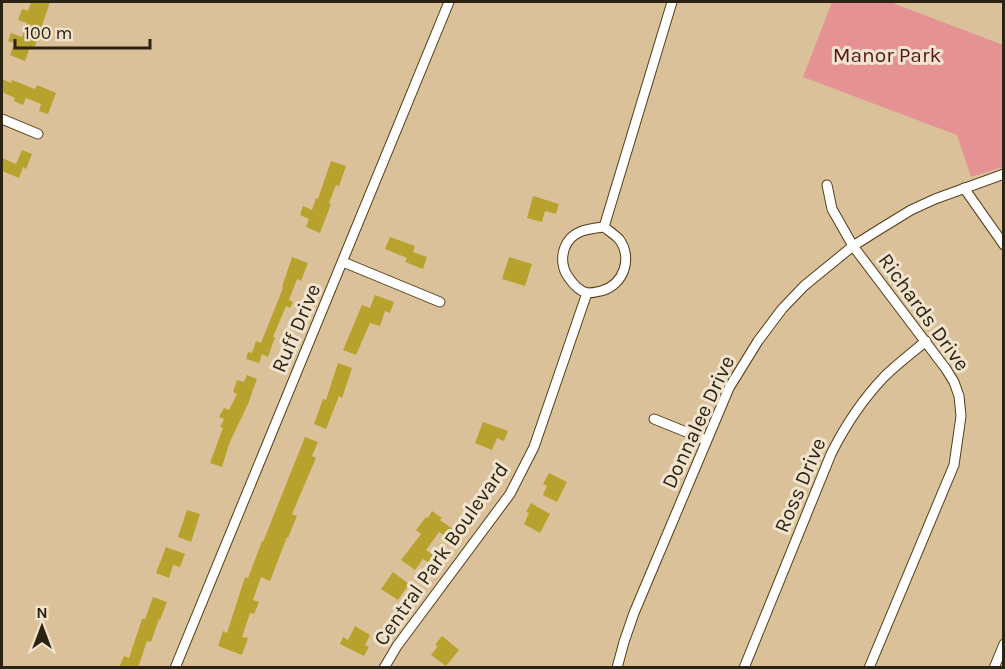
<svg xmlns="http://www.w3.org/2000/svg" width="1005" height="669" viewBox="0 0 1005 669" font-family="Karla,sans-serif">
	<style>
		.green { fill: #e49293 }
		.building { fill: #b7a22e }
		.lines { fill: none; stroke-linecap: round; stroke-linejoin: round }
		.minor-casing { stroke: #523d18; stroke-width: 11 }
		.minor { stroke: #fff; stroke-width: 9 }
		.labels { text-anchor: middle; dominant-baseline: central; stroke-width: 6; stroke-linejoin: round; paint-order: stroke }
		.park-label { font-size: 21px; fill: #58151c; stroke: #f1e4cf }
		.street-label { font-size: 21px; fill: #2d2313; stroke: #f1e4cf }
	</style>
	<rect width="100%" height="100%" fill="#dbc199"/>
	<!-- green -->
	<polygon class="green" points="832,2 890,2 1003,45 1003,167 971,177 957,135 803,77"/>
	<!-- building -->
	<g class="building">
		<polygon points="31,2 50,2 34,49 30,47 25,61 10,55 14,43 8,41 11,33 22,37 27,23 18,20 22,9 28,11"/>
		<polygon points="2,79 11,83 12,80 35,89 37,85 56,93 48,114 39,111 41,104 26,98 23,105 14,101 15,98 2,92"/>
		<polygon points="22,150 32,154 26,169 23,167 19,178 2,171 2,158 16,164"/>
		<polygon points="331,161 346,166 339,186 336,185 329,203 331,204 320,233 306,227 309,219 300,215 303,206 312,210 316,198 318,199"/>
		<polygon points="533,196 559,204 556,214 545,211 542,222 527,218"/>
		<polygon points="390,237 415,246 413,252 427,257 423,269 405,262 407,258 385,249"/>
		<polygon points="292,257 308,263 301,281 297,279 289,300 293,302 290,308 286,306 273,337 275,337 268,357 262,354 259,363 246,359 248,352 252,353 256,341 261,343 283,288 282,287"/>
		<polygon points="509,257 532,264 525,286 502,279"/>
		<polygon points="375,295 394,302 390,313 385,311 380,326 370,323 356,355 343,350 362,305 370,308"/>
		<polygon points="338,363 352,368 342,398 339,396 326,429 314,424 323,399 326,400"/>
		<polygon points="247,375 257,379 248,404 229,444 222,467 210,463 223,428 220,427 224,419 219,417 224,408 229,410 237,394 233,392 237,380 244,382"/>
		<polygon points="483,422 508,431 504,441 497,438 492,450 475,443"/>
		<polygon points="305,437 318,442 312,456 316,458 292,514 297,516 288,538 287,537 270,581 261,577 253,600 259,602 254,614 250,613 242,637 248,638 242,655 218,646 223,631 227,633 245,577 248,578 262,541 263,542"/>
		<polygon points="549,473 567,482 557,502 543,495 547,486 543,484"/>
		<polygon points="531,503 550,514 540,533 524,524 529,513 526,512"/>
		<polygon points="187,510 200,514 191,542 178,537"/>
		<polygon points="432,511 442,518 440,520 453,529 447,537 439,532 426,550 433,555 428,562 423,559 415,570 401,560 421,534 416,530 426,517 428,518"/>
		<polygon points="166,547 185,554 180,567 173,565 169,578 156,573"/>
		<polygon points="393,572 409,584 398,600 381,589"/>
		<polygon points="153,597 167,602 160,620 159,619 151,642 147,641 138,668 119,668 124,656 129,658 142,619 145,619"/>
		<polygon points="355,626 370,635 365,645 369,647 364,656 340,644 343,637 348,640"/>
		<polygon points="442,636 459,650 446,666 431,655 438,646 435,645"/>
	</g>
	<g class="lines">
		<defs>
			<g id="minor">
				<polyline points="2,119 38,134"/>
				<polyline points="827,185 832,209 853,246 946,369 954,382 959,396 961,416 954,465 869,668"/>
				<polyline points="964,188 1004,245"/>
				<polyline points="604,227 672,2"/>
				<path d="M604,227C609,231 615,235 619,239C633,258 624,285 601,291C597,292 591,293 587,293C580,291 573,284 569,278C562,269 561,257 565,247C572,230 588,229 604,227Z"/>
				<polyline points="343,262 440,302"/>
				<polyline points="654,419 706,440"/>
				<polyline points="175,668 449,2"/>
				<polyline points="384,668 397,646 510,494 534,447 587,293"/>
				<polyline points="617,668 624,642 634,613 729,388 758,341 782,309 804,286 853,246 880,229 911,210 935,199 1004,174"/>
				<path d="M744,668L831,454C845,426 862,400 884,377C897,364 912,353 926,341"/>
				<polyline points="994,668 1004,644"/>
			</g>
		</defs>
		<!-- minor casing -->
		<use href="#minor" class="minor-casing"/>
		<!-- minor -->
		<use href="#minor" class="minor"/>
	</g>
	<g class="labels">
		<!-- park labels -->
		<g class="park-label">
			<text x="887" y="55">Manor Park</text>
		</g>
		<!-- street labels -->
		<g class="street-label">
			<text transform="translate(924 312) rotate(54)">Richards Drive</text>
			<text transform="translate(296 328) rotate(-67)">Ruff Drive</text>
			<text transform="translate(698 422) rotate(-65)">Donnalee Drive</text>
			<text transform="translate(800 485) rotate(-67)">Ross Drive</text>
			<text transform="translate(441 554) rotate(-55)">Central Park Boulevard</text>
		</g>
	</g>
	<!-- border -->
	<rect width="1005" height="669" fill="none" stroke="#2d2313" stroke-width="6"/>
	<!-- north arrow -->
	<g transform="translate(42 627)" stroke="#f1e4cf" stroke-width="4.5" paint-order="stroke">
	<path d="M0-4.5L10 22L0 15L-10 22Z" fill="#2d2313"/>
	<text y="-9" font-size="16" font-weight="bold" text-anchor="middle" fill="#2d2313">N</text>
	</g>
	<!-- scale -->
	<path d="M15 39v9h135v-9" fill="none" stroke="#2d2313" stroke-width="3"/>
	<text x="24" y="39" font-size="18" fill="#2d2313" stroke="#f1e4cf" stroke-width="4.5" paint-order="stroke">100 m</text>
</svg>
